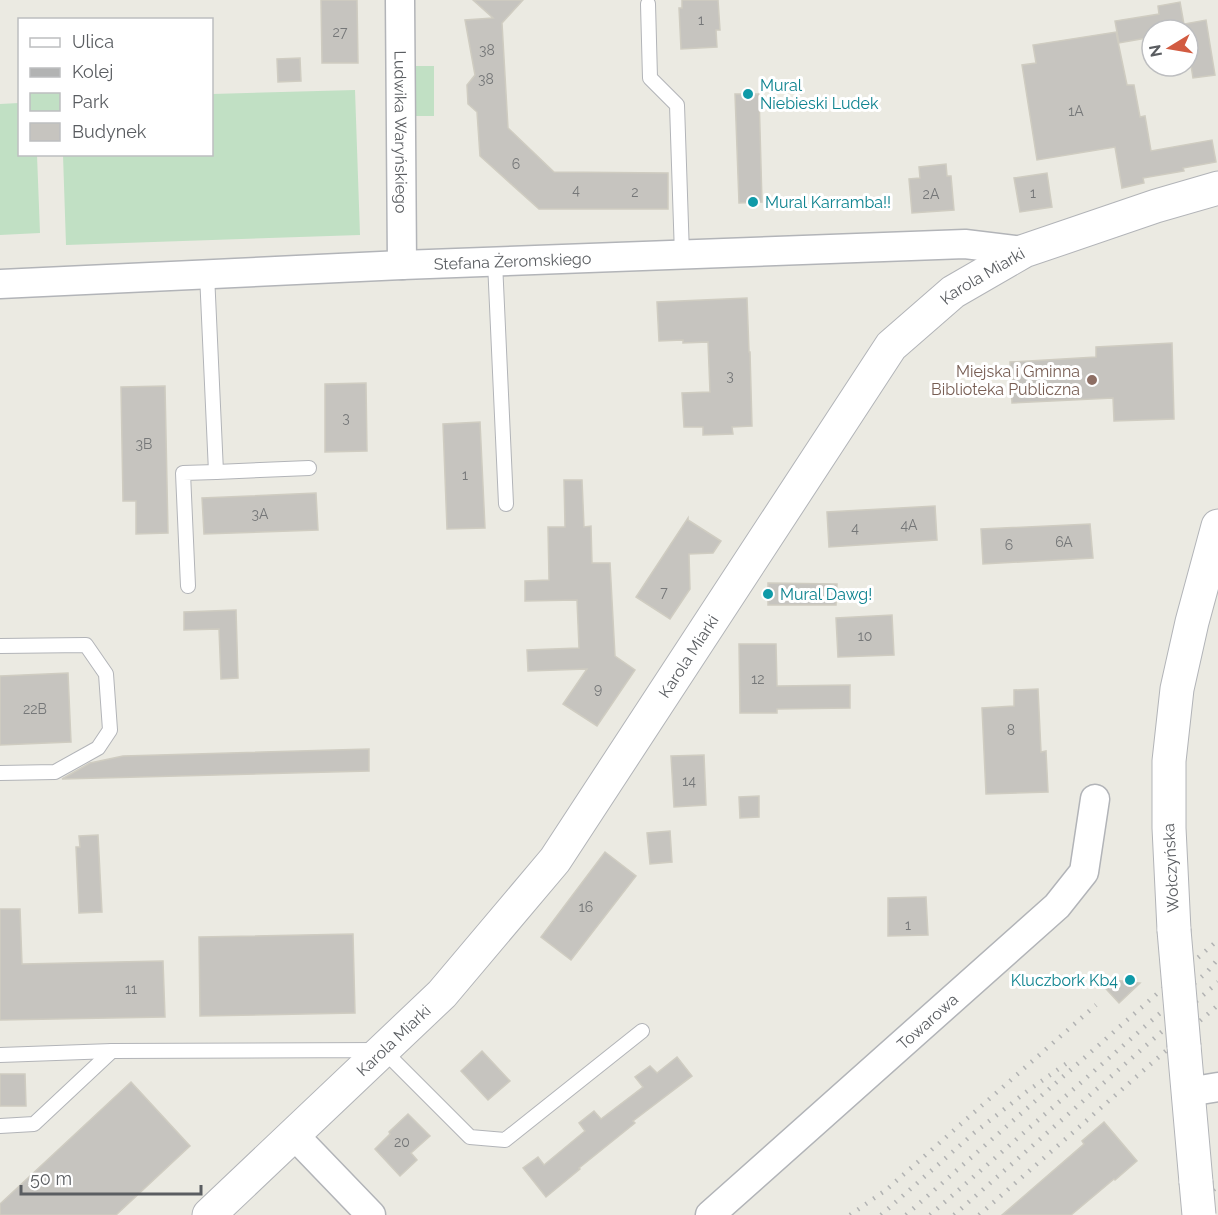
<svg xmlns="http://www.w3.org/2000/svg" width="1218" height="1215" viewBox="0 0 1218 1215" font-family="Raleway,sans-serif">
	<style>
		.green { fill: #c1e0c4 }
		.building { fill: #c6c4bf; stroke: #cfccc1; stroke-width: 1.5 }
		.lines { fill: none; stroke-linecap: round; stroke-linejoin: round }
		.service-casing { stroke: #b2b4b8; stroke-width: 16 }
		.minor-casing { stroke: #b2b4b8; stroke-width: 31 }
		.tertiary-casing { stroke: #b2b4b8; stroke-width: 35 }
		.service { stroke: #fff; stroke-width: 14 }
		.minor { stroke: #fff; stroke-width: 28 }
		.tertiary { stroke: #fff; stroke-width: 33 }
		.rail { stroke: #b2b3b3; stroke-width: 4.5; stroke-dasharray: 1.5 8; stroke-linecap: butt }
		.tertiary-bridge-casing { stroke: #b2b4b8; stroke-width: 35; stroke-linecap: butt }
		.tertiary-bridge { stroke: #fff; stroke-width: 33 }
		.culture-dot { fill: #0f9aa8; stroke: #fff; stroke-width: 2 }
		.education-dot { fill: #8d6e63; stroke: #fff; stroke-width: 2 }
		.labels { text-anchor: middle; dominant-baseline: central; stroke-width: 6; stroke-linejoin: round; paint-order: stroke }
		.number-label { font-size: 14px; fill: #757778 }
		.culture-label { font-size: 16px; fill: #0d838f; stroke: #fff; text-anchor: start }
		.street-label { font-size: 16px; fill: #5a5d61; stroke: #fff }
		.education-label { font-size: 16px; fill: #785e54; stroke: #fff; text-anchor: end }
	</style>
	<rect width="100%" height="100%" fill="#ebeae2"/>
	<!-- green -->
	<g class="green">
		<polygon points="414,66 434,66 434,116 415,116"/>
		<polygon points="355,90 360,235 66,245 63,155 212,154 212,94"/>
		<polygon points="19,103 20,154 37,155 40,233 0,235 0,104"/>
	</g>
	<!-- building -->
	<g class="building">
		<polygon points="321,0 357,0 358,63 322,63"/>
		<polygon points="473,0 523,0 502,23 508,128 554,172 668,173 668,209 539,209 480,156 477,112 468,104 467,85 475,75 465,20 493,18"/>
		<polygon points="682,0 718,0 720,30 716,30 717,47 681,49 679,8 682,8"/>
		<polygon points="1180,2 1185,30 1152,30 1152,37 1119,43 1115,21 1159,14 1158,6"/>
		<polygon points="1206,20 1215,75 1193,78 1188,46 1188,30 1185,30 1184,24"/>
		<polygon points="1116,32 1127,85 1134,85 1140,117 1145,116 1151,151 1212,140 1216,162 1183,168 1184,171 1143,178 1144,183 1122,188 1115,147 1037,160 1022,65 1036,63 1033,45"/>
		<polygon points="300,58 301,81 278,82 277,59"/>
		<polygon points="735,94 759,94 762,202 739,203"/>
		<polygon points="946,164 947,176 951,176 954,210 912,213 909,179 920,178 919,167"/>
		<polygon points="1047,173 1052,207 1020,212 1014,178"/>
		<polygon points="747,298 749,352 750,352 752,426 732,427 733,434 703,435 703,427 684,427 682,393 710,392 708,342 683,343 683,340 659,341 657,302"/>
		<polygon points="1172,343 1174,419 1114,421 1113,398 1012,403 1010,362 1096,357 1096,347"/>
		<polygon points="366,383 367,451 325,452 325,384"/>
		<polygon points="165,386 168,533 136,534 136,501 123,501 121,387"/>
		<polygon points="480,422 485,528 447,529 443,424"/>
		<polygon points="564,480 582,480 584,527 591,526 592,563 610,563 615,656 635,670 597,726 563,704 587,669 528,671 527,650 579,648 577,600 525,601 525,581 549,580 548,527 565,527"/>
		<polygon points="316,493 318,530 204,534 202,498"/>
		<polygon points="935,506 937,540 829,547 827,512"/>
		<polygon points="688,518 688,520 721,541 713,553 689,554 690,589 670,619 636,597"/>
		<polygon points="1090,524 1093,558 983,564 981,529"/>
		<polygon points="768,583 837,584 836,605 768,605"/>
		<polygon points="236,610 238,678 221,679 219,629 184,630 184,612"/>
		<polygon points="892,615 894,655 838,657 836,618"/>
		<polygon points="739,644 776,644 777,686 850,685 850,708 777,709 777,713 740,713"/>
		<polygon points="68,673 71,742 0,745 0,676"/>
		<polygon points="1038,689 1041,752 1046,751 1048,792 986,794 982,708 1014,706 1014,690"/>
		<polygon points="369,749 369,771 62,779 90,763 123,756"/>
		<polygon points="704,755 706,805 674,807 671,756"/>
		<polygon points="759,796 759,817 740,818 739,797"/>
		<polygon points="670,831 672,862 650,864 647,833"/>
		<polygon points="98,835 102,912 79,913 76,847 80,847 79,836"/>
		<polygon points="605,852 636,876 571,960 541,937"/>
		<polygon points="926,897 928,935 888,936 888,898"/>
		<polygon points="0,909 20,909 22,964 163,961 165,1017 0,1020"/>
		<polygon points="353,934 355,1013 200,1016 199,937"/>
		<polygon points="1096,978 1140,983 1119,1003"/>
		<polygon points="482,1051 510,1081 488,1100 461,1071"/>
		<polygon points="677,1057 692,1076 633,1121 635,1123 579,1168 580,1169 546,1197 523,1168 538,1157 544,1165 585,1131 579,1123 594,1111 601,1119 643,1087 635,1077 650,1066 657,1073"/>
		<polygon points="0,1074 25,1074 26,1106 0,1106"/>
		<polygon points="131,1082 190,1146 116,1215 0,1215 0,1204"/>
		<polygon points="408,1114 430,1136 411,1153 417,1160 400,1176 375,1149 390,1134 389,1132"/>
		<polygon points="1104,1122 1137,1161 1115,1180 1114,1179 1071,1215 1002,1215 1084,1144 1082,1141"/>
	</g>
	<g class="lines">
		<defs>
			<g id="service">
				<polyline points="648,4 650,78 677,105 682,255"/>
				<polyline points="495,262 506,504"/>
				<polyline points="216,472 309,468"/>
				<polyline points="188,586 183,473 216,472 207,274"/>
				<polyline points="0,646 86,645 106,674 110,730 98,748 55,772 0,773"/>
				<polyline points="0,1055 112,1051 383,1050 470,1137 505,1140 642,1031"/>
				<polyline points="0,1126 34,1124 112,1051"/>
			</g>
			<g id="minor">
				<path id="s1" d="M400,0L402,265"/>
				<path id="s2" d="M0,284L402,265L965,244L1024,251"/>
				<polyline points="1188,1092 1218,1087"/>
				<polyline points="294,1135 371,1215"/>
				<path id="s3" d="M710,1215L1057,906L1084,872L1095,799"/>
			</g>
			<g id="tertiary">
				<polyline points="1174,930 1169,828 1169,761 1177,689 1192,622 1218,526"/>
				<polyline points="1184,1046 1196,1182"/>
				<path id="s4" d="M209,1215L442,994L555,860L891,346L953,292L1024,251L1156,206L1218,188"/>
			</g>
		</defs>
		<!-- service casing -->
		<use href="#service" class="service-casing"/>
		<!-- minor casing -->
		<use href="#minor" class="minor-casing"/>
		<!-- tertiary casing -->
		<use href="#tertiary" class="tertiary-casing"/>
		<!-- service -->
		<use href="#service" class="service"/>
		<!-- minor -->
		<use href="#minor" class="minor"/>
		<!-- tertiary -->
		<use href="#tertiary" class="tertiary"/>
		<!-- rail -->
		<g class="rail">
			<polyline points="850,1215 886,1190 1096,1005"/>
			<polyline points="881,1215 974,1133 1026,1092 1070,1061"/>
			<polyline points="906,1215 1218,940"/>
			<polyline points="930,1215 1207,972 1218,959"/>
			<polyline points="954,1215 1218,982"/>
			<polyline points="979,1215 1218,1005"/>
			<polyline points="1185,1215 1218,1186"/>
			<polyline points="1211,1215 1218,1209"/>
		</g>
		<defs>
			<g id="tertiary-bridge">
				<polyline points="1174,930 1184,1046"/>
				<polyline points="1196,1182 1199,1215"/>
			</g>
		</defs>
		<!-- tertiary-bridge casing -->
		<use href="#tertiary-bridge" class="tertiary-bridge-casing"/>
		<!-- tertiary-bridge -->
		<use href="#tertiary-bridge" class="tertiary-bridge"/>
	</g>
	<!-- markers -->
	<g class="culture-dot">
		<circle cx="748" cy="94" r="6"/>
		<circle cx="753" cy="202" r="6"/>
		<circle cx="768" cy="594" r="6"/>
		<circle cx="1130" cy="980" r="6"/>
	</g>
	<circle class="education-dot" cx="1092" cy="380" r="6"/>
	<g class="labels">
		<!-- number labels -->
		<g class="number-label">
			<text x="701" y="20">1</text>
			<text x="340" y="32">27</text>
			<text x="487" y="50">38</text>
			<text x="486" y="79">38</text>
			<text x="1076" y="111">1A</text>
			<text x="516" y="164">6</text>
			<text x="576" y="190">4</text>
			<text x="635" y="192">2</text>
			<text x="1033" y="193">1</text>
			<text x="931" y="194">2A</text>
			<text x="730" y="376">3</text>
			<text x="346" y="418">3</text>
			<text x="144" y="444">3B</text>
			<text x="465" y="475">1</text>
			<text x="260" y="514">3A</text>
			<text x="909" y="525">4A</text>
			<text x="855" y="528">4</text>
			<text x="1064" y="542">6A</text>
			<text x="1009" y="545">6</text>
			<text x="664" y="592">7</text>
			<text x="865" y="636">10</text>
			<text x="758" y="679">12</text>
			<text x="598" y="689">9</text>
			<text x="35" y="709">22B</text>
			<text x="1011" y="730">8</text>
			<text x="689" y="781">14</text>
			<text x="586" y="907">16</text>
			<text x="908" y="925">1</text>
			<text x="131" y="989">11</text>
			<text x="402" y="1142">20</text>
		</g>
		<!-- culture labels -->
		<g class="culture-label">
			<text x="760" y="85">Mural<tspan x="760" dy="18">Niebieski Ludek</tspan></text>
			<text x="765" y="202">Mural Karramba!!</text>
			<text x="780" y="594">Mural Dawg!</text>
			<text x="1118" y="980" text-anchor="end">Kluczbork Kb4</text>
		</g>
		<!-- street labels -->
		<g class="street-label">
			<text stroke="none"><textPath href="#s1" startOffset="132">Ludwika Waryńskiego</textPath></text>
			<text stroke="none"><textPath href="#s2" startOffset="513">Stefana Żeromskiego</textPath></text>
			<text stroke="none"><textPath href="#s4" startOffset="1226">Karola Miarki</textPath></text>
			<text stroke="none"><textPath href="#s4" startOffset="740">Karola Miarki</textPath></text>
			<text transform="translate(1171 868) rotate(-93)">Wołczyńska</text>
			<text stroke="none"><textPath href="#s3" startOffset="291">Towarowa</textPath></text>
			<text stroke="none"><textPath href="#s4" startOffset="254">Karola Miarki</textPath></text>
		</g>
		<!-- education labels -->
		<g class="education-label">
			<text x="1080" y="371">Miejska i Gminna<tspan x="1080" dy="18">Biblioteka Publiczna</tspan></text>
		</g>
	</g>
	<!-- legend -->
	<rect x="18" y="18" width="195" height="138" fill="#ffffff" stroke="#bdbec0" stroke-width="1.5"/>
	<rect x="30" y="38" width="30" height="9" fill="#ffffff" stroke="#bdbec0" stroke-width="1.5"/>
	<text x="72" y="48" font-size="18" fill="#5a5d61">Ulica</text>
	<rect x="30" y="68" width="30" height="9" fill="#b2b3b3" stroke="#bdbec0" stroke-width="1.5"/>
	<text x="72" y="78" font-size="18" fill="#5a5d61">Kolej</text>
	<rect x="30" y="93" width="30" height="18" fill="#c1e0c4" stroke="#bdbec0" stroke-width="1.5"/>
	<text x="72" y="108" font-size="18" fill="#5a5d61">Park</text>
	<rect x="30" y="123" width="30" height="18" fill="#c6c4bf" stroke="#bdbec0" stroke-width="1.5"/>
	<text x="72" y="138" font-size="18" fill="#5a5d61">Budynek</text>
	<!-- north arrow -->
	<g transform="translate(1170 48) rotate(259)"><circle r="28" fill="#ffffff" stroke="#bdbec0" stroke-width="1.5"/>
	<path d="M0-4.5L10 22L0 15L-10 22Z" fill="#d25b41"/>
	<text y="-9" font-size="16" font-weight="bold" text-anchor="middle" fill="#5a5d61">N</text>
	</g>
	<!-- scale -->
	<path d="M21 1185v9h180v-9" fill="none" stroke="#5a5d61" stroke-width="3"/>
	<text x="30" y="1185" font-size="18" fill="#5a5d61" stroke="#ffffff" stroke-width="4.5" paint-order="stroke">50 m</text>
</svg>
